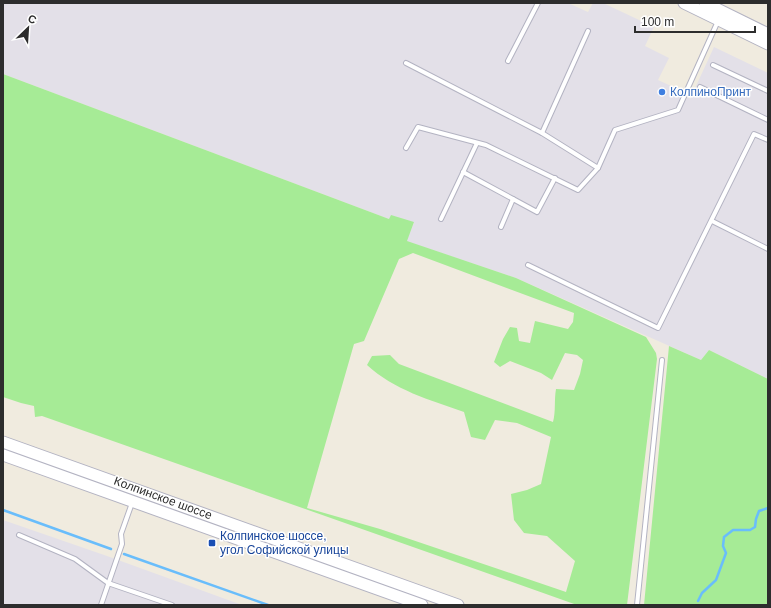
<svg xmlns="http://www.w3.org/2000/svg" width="771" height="608" viewBox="0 0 771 608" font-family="Helvetica,sans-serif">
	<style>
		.industrial { fill: #e3e0e8 }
		.green { fill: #a6eb96; fill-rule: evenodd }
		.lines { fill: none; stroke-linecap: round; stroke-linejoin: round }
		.stream { stroke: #69bdfb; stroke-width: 2.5 }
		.lane-casing { stroke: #b3b3c2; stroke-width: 6 }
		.secondary-casing { stroke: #b3b3c2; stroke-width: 13 }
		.lane { stroke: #fff; stroke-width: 4 }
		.secondary { stroke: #fff; stroke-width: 11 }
		.shop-dot { fill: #3f7fe0; stroke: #fff; stroke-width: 1.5 }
		.transit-dot { fill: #1a4fb4; stroke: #fff; stroke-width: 1.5 }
		.labels { text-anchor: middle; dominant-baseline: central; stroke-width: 3; stroke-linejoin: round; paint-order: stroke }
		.shop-label { font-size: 12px; fill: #366cbe; stroke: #fff; text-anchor: start }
		.street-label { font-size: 12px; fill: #2d2d2d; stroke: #fff }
		.transit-label { font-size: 12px; fill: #164399; stroke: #fff; text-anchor: start }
	</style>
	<rect width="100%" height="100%" fill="#f0ebdf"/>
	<!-- industrial -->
	<g class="industrial">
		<polygon points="3,3 568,3 588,12 593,3 603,3 654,27 645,46 669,58 658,80 671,86 671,88 688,95 690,99 714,47 768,73 768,379 709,350 701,360 516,278 406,241 414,223 389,219 3,74"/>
		<polygon points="3,520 107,556 242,605 3,605"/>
	</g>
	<!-- green -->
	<g class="green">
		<path d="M3,74L389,219L391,215L414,222L407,241L516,278L646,337L656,353L657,359L627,605H577L42,416L35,417L34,406L21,403L3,397ZM413,253L574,313L573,322L568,329L535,321L530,343L519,341L517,328L510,327L503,339L494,362L500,367L510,361L541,373L552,380L565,353L577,355L583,360L580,374L574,390L556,389C554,400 556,411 553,422L399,364L390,355L372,356L367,365C394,390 430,400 464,412L471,437L485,440L495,420L517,423L551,437L541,484L527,490L511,494L514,520L524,533L547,536L575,561L566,592L380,529L307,508L354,344L364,341L399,259Z"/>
		<polygon points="669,346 701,360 709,350 768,379 768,605 644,605"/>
	</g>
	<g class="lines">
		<!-- stream -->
		<g class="stream">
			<polyline points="3,510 111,549"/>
			<polyline points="124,554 268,605"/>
			<polyline points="698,601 702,593 716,580 726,553 723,546 724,537 733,530 750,530 755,527 756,519 759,511 768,508"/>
		</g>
		<defs>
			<g id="lane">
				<polyline points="508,61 538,3"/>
				<polyline points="406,63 542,133 598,168 615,130 678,110 718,21"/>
				<polyline points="713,65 768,91"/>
				<polyline points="700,87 768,120"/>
				<polyline points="542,133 588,31"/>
				<polyline points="406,148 418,127 486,145 578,190 598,168"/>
				<polyline points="463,172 513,199"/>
				<polyline points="441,219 477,143"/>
				<polyline points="712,221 768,249"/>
				<polyline points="501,227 513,199 537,212 555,178"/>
				<polyline points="528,265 658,328 754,134 768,140"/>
				<polyline points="19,535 75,559 108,583 172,605"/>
				<polyline points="101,605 122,544 121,534 132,503"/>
				<polyline points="637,605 662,360"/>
			</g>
			<g id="secondary">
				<polyline points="684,3 768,44"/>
				<polyline points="705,3 768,34"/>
				<polyline points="3,442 458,605"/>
				<polyline points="3,455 422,605"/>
			</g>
		</defs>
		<!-- lane casing -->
		<use href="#lane" class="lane-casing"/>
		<!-- secondary casing -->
		<use href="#secondary" class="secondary-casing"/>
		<!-- lane -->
		<use href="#lane" class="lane"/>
		<!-- secondary -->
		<use href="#secondary" class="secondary"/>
	</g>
	<!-- markers -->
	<circle class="shop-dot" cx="662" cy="92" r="4"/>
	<rect class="transit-dot" x="208" y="539" width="8" height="8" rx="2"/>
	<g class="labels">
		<!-- shop labels -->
		<g class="shop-label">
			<text x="670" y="92">КолпиноПринт</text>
		</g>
		<!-- street labels -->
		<g class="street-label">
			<text transform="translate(163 498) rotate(20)">Колпинское шоссе</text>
		</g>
		<!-- transit labels -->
		<g class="transit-label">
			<text x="220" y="536">Колпинское шоссе,<tspan x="220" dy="14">угол Софийской улицы</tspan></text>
		</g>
	</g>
	<!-- border -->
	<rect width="771" height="608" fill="none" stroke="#2d2d2d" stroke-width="8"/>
	<!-- north arrow -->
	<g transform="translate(28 28) rotate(25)" stroke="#ffffff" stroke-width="3" paint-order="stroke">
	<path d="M0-3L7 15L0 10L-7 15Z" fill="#2d2d2d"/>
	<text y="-6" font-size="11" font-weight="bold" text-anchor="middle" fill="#2d2d2d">С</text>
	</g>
	<!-- scale -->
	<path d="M635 26v6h120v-6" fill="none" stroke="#2d2d2d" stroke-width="2"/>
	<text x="641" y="26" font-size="12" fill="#2d2d2d" stroke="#ffffff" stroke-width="3" paint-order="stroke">100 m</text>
</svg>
